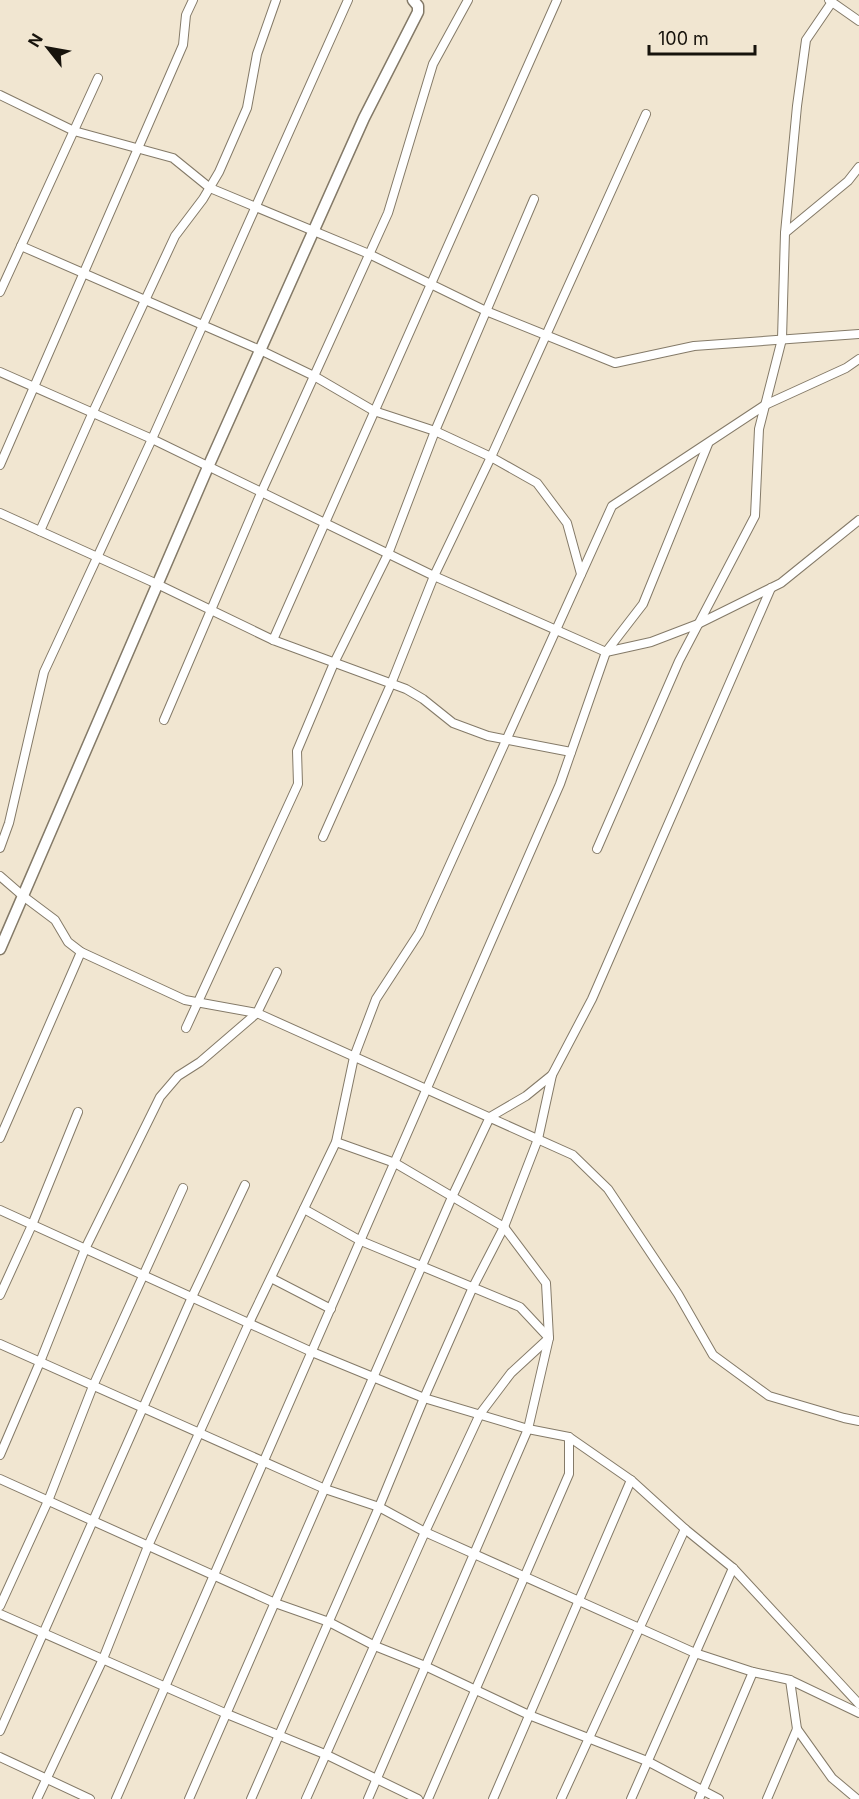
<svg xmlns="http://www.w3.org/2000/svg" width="859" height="1799" viewBox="0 0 859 1799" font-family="Inter,sans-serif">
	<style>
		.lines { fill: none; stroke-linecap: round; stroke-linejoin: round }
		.minor-casing { stroke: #847a68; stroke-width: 10 }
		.major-casing { stroke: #847a68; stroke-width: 13 }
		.minor { stroke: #fff; stroke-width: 8 }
		.major { stroke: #fff; stroke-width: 10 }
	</style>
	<rect width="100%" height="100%" fill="#f1e6d1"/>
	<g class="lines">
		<defs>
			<g id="minor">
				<polyline points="829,0 859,21"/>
				<polyline points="0,95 74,131 173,158 210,188 369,254 486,311 615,363 694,346 859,334"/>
				<polyline points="785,233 797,106 806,40 832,2"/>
				<polyline points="21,246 260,350 314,376 374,411 435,431 491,457 537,483 567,523 581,574"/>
				<polyline points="0,292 98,78"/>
				<polyline points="0,372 152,439 434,576 606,652 651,642 698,624 781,583 859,520"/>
				<polyline points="0,465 183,45 186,15 193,0"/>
				<polyline points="0,513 157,584 273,640 406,689 423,699 453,723 488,736 571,752"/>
				<polyline points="40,531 93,412 175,236 203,199 219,172 247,108 257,54 276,0"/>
				<polyline points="273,640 557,0"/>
				<polyline points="164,720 261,493 388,213 433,64 468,0"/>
				<polyline points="323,837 391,684 434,576 491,457 646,114"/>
				<polyline points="0,848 9,823 44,672 152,439 348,0"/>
				<polyline points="597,849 679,661 755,516 759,429 782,339 785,233 848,181 859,167"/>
				<polyline points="0,876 23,896 55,920 68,942 81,952 185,1000 257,1013 573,1155 608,1189 678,1294 713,1355 769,1396 844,1418 859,1421"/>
				<polyline points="186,1028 298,784 297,751 334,663 388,554 435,431 534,199"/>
				<polyline points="0,1138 81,952"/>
				<polyline points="304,1209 361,1241 520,1307 549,1338 528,1429 368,1799"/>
				<polyline points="0,1210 312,1352 424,1398 528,1429 569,1437 631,1480 685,1529 733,1568 859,1704"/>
				<polyline points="271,1278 331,1309"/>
				<polyline points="0,1295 32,1225 78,1112"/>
				<polyline points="0,1344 325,1489 379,1507 425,1532 695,1653 753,1672 790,1680 859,1713"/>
				<polyline points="0,1455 40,1362 85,1249 160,1097 178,1076 200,1062 257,1013 277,972"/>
				<polyline points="0,1479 275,1603 329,1622 375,1646 425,1666 529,1715 647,1761 719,1799"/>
				<polyline points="0,1606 48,1501 93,1386 183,1188"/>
				<polyline points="0,1614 227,1714 327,1755 418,1799"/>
				<polyline points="797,1729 832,1778 857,1799"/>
				<polyline points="0,1731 192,1297 245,1185"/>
				<polyline points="0,1757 90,1799"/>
				<polyline points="37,1799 103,1659 148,1546 249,1323 336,1142 354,1057 376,999 419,933 612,506 765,405 846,368 859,359"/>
				<polyline points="116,1799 560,784 606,652 643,604 708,444"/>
				<polyline points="189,1799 452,1197 490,1117 526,1096 552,1075 592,999 771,588"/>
				<polyline points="251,1799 379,1507 424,1398 473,1287 504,1227 538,1139 552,1075"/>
				<polyline points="306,1799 425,1532 480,1414 511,1373 549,1338 546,1283 504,1227 395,1163 336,1142"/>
				<polyline points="428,1799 569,1474 569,1437"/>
				<polyline points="493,1799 631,1480"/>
				<polyline points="561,1799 685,1529"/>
				<polyline points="631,1799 733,1568"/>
				<polyline points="699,1799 753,1672"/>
				<polyline points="767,1799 797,1729 790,1680"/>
			</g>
			<polyline id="major" points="0,949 208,467 364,118 418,12 418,6 413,0"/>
		</defs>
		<!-- minor casing -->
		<use href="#minor" class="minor-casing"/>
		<!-- major casing -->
		<use href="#major" class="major-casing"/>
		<!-- minor -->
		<use href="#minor" class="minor"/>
		<!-- major -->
		<use href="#major" class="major"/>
	</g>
	<!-- north arrow -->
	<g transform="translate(48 48) rotate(301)" stroke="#f1e6d1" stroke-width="4.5" paint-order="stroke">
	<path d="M0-4.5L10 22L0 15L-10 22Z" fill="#17130c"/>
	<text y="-9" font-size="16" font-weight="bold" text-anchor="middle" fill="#17130c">N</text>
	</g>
	<!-- scale -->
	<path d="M649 45v9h106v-9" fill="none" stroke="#17130c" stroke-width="3"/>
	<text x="658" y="45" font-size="18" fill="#17130c" stroke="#f1e6d1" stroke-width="4.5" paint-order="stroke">100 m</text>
</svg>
